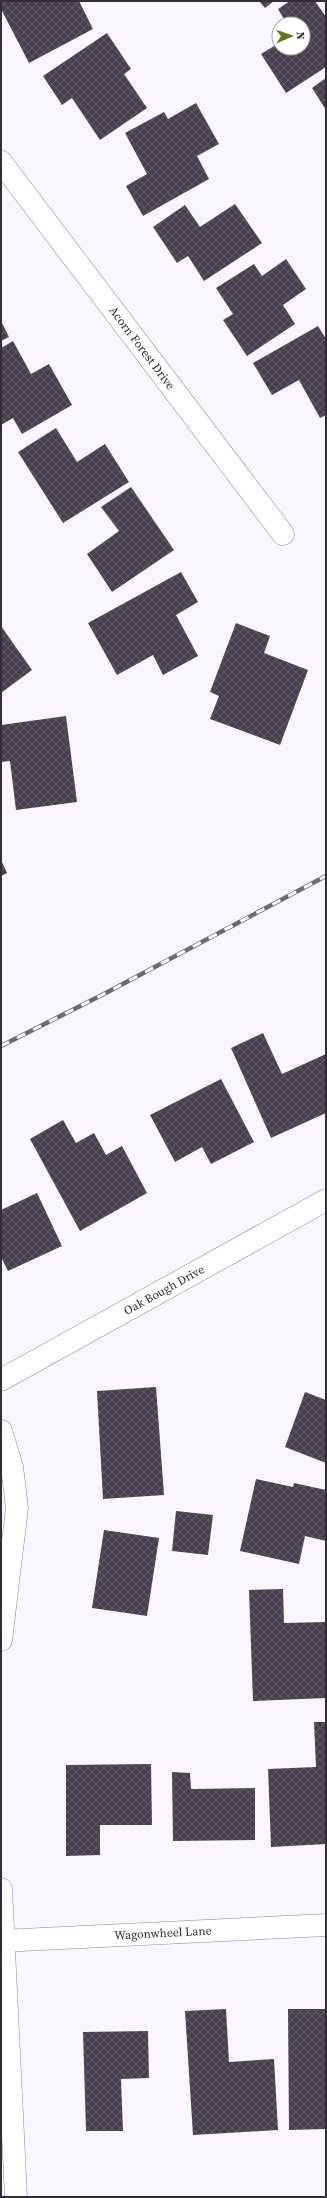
<svg xmlns="http://www.w3.org/2000/svg" width="327" height="2198" viewBox="0 0 327 2198" font-family="'Source Serif 4',serif">
	<style>
		.building { fill: url(#building-cross-hatch) }
		.lines { fill: none; stroke-linecap: round; stroke-linejoin: round }
		.minor-casing { stroke: #8e8596; stroke-width: 23 }
		.minor { stroke: #fff; stroke-width: 22 }
		.rail-casing { stroke: #6e6a71; stroke-width: 4.5 }
		.rail { stroke: #fff; stroke-width: 3; stroke-dasharray: 9; stroke-linecap: butt }
		.labels { text-anchor: middle; dominant-baseline: central; stroke-width: 4; stroke-linejoin: round; paint-order: stroke }
		.street-label { font-size: 12px; fill: #322e35; stroke: #fff }
	</style>
	<defs>
		<pattern id="building-cross-hatch" width="8" height="8" patternUnits="userSpaceOnUse"><rect width="8" height="8" fill="#48404f"/><path d="M0 0l8 8M0 8l8-8" fill="none" stroke="#605a66"/></pattern>
	</defs>
	<rect width="100%" height="100%" fill="#faf6fd"/>
	<!-- building -->
	<g class="building">
		<polygon points="1,1 79,1 93,29 29,63 1,9"/>
		<polygon points="259,1 274,1 265,8"/>
		<polygon points="290,1 315,1 326,17 326,67 286,93 261,54 279,43 279,48 303,48 303,24 287,24 278,9"/>
		<polygon points="107,33 131,69 124,74 147,108 100,140 72,98 62,105 43,76"/>
		<polygon points="326,78 326,110 312,88"/>
		<polygon points="196,103 219,144 197,156 209,179 143,216 126,186 147,174 125,133 164,112 168,119"/>
		<polygon points="235,204 262,243 204,281 188,256 177,263 153,227 185,205 200,227"/>
		<polygon points="286,259 306,289 283,305 295,324 247,356 223,320 233,314 216,288 254,264 262,276"/>
		<polygon points="1,321 9,337 1,341"/>
		<polygon points="318,326 326,339 326,415 320,418 299,380 272,395 253,363"/>
		<polygon points="13,341 31,374 49,364 72,405 22,434 13,418 1,425 1,348"/>
		<polygon points="56,428 77,462 105,444 129,482 63,523 18,452"/>
		<polygon points="131,487 174,550 112,592 87,554 119,531 101,507"/>
		<polygon points="181,572 198,602 176,615 198,656 163,675 153,655 117,675 88,623"/>
		<polygon points="236,623 270,636 264,653 308,670 280,745 210,719 219,696 210,692"/>
		<polygon points="1,626 32,670 1,693"/>
		<polygon points="66,716 77,802 16,810 10,761 1,762 1,725"/>
		<polygon points="1,860 7,873 1,876"/>
		<polygon points="263,1033 282,1074 326,1054 326,1113 271,1138 231,1048"/>
		<polygon points="221,1079 254,1142 211,1164 202,1147 175,1162 150,1115"/>
		<polygon points="63,1120 76,1143 94,1133 106,1155 122,1146 147,1193 80,1231 30,1139"/>
		<polygon points="37,1193 62,1246 8,1271 1,1257 1,1210"/>
		<polygon points="156,1387 164,1495 103,1499 97,1391"/>
		<polygon points="305,1392 326,1400 326,1463 285,1447"/>
		<polygon points="256,1479 293,1487 294,1483 326,1490 326,1541 305,1536 299,1564 240,1551"/>
		<polygon points="176,1511 213,1515 208,1555 172,1551"/>
		<polygon points="104,1530 159,1538 147,1616 92,1608"/>
		<polygon points="283,1589 284,1623 326,1622 326,1698 253,1701 249,1590"/>
		<polygon points="314,1722 326,1722 326,1844 271,1847 268,1769 316,1767"/>
		<polygon points="151,1764 152,1825 100,1825 100,1855 66,1856 66,1765"/>
		<polygon points="172,1772 190,1773 191,1789 255,1788 255,1840 173,1841"/>
		<polygon points="226,2009 229,2062 274,2059 278,2130 193,2135 185,2011"/>
		<polygon points="288,2009 326,2009 326,2129 289,2130"/>
		<polygon points="148,2031 149,2078 121,2079 123,2131 86,2131 83,2032"/>
	</g>
	<g class="lines">
		<defs>
			<g id="minor">
				<polyline points="1,162 283,534"/>
				<polyline points="1,1380 326,1200"/>
				<polyline points="1,1431 12,1467 17,1508 1,1640"/>
				<polyline points="1,1889 16,2197"/>
				<polyline points="1,1941 326,1925"/>
			</g>
		</defs>
		<!-- minor casing -->
		<use href="#minor" class="minor-casing"/>
		<!-- minor -->
		<use href="#minor" class="minor"/>
		<defs>
			<polyline id="rail" points="1,1046 102,995 326,876"/>
		</defs>
		<!-- rail casing -->
		<use href="#rail" class="rail-casing"/>
		<!-- rail -->
		<use href="#rail" class="rail"/>
	</g>
	<g class="labels">
		<!-- street labels -->
		<g class="street-label">
			<text transform="translate(142 348) rotate(53)">Acorn Forest Drive</text>
			<text transform="translate(164 1290) rotate(-29)">Oak Bough Drive</text>
			<text transform="translate(163 1933) rotate(-3)">Wagonwheel Lane</text>
		</g>
	</g>
	<!-- border -->
	<rect width="327" height="2198" fill="none" stroke="#322e35" stroke-width="4"/>
	<!-- north arrow -->
	<g transform="translate(291 36) rotate(88)"><circle r="19" fill="#ffffff" stroke="#adabae"/>
	<path d="M0-3L7 15L0 10L-7 15Z" fill="#657523"/>
	<text y="-6" font-size="11" font-weight="bold" text-anchor="middle" fill="#322e35">N</text>
	</g>
</svg>
